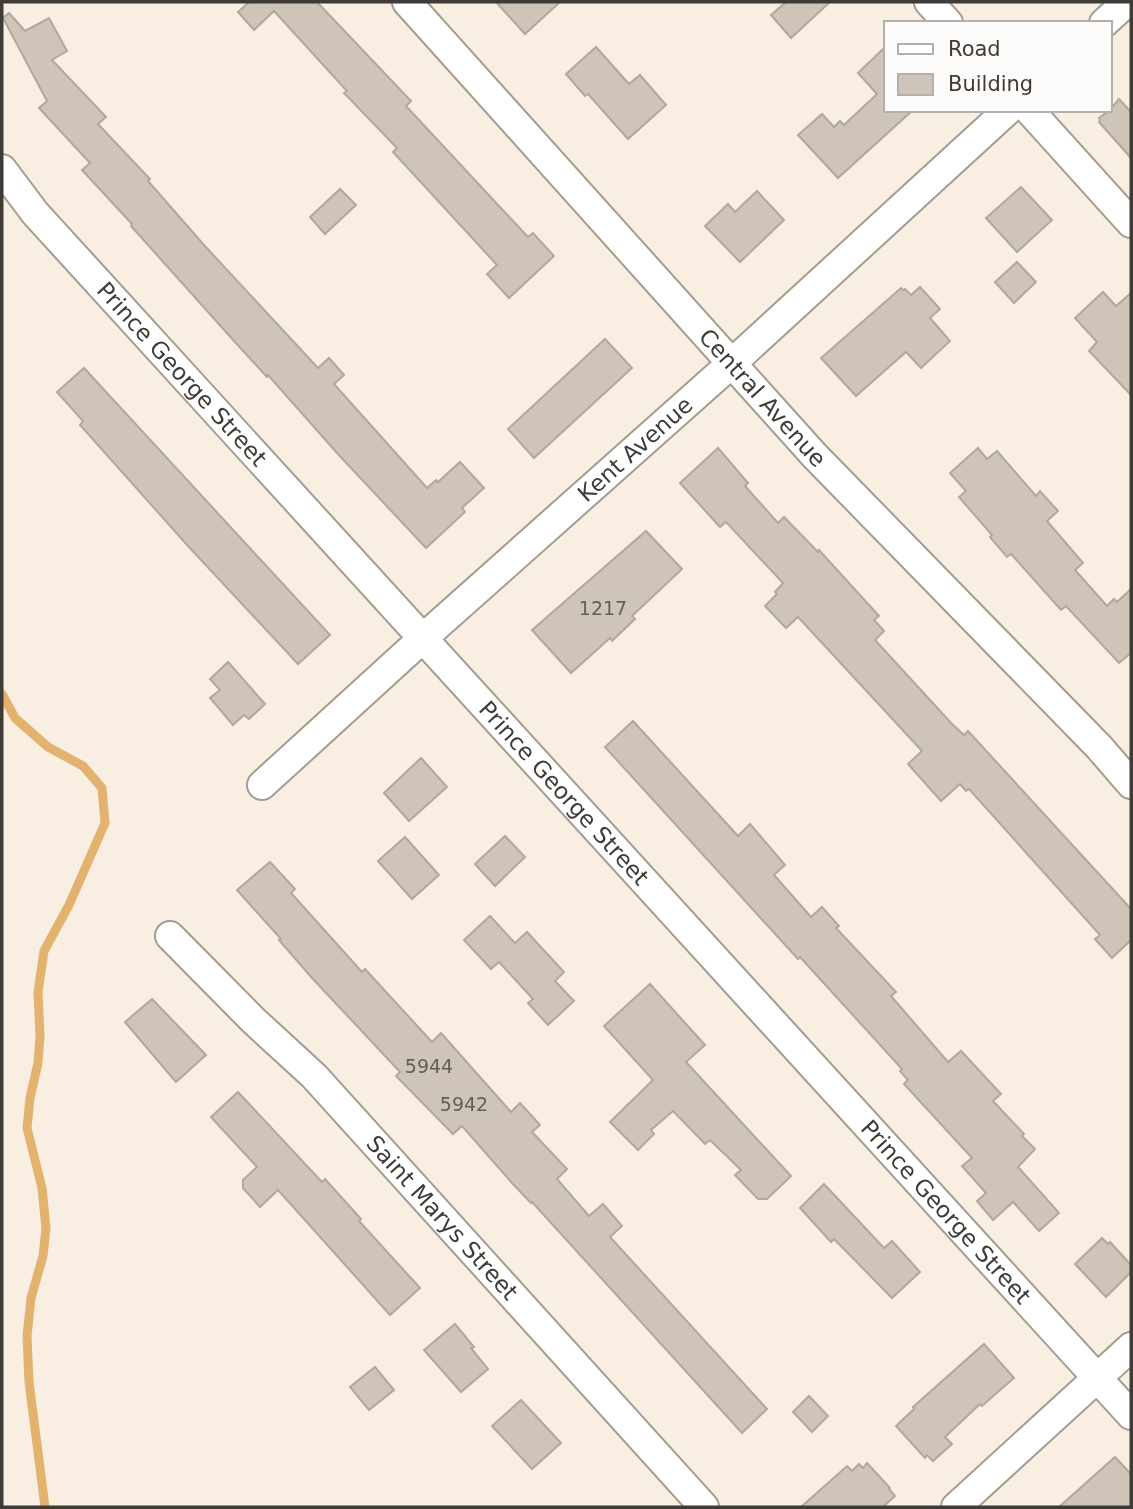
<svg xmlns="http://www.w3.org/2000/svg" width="1133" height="1509" viewBox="0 0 1133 1509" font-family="'DejaVu Sans',sans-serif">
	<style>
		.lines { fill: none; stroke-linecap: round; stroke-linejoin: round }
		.stream { stroke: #e2b26e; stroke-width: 9 }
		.building { fill: #cec5b8; stroke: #b1a89b; stroke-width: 2 }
		.street-casing { stroke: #a59c90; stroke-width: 32 }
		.street { stroke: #fff; stroke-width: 28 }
		.labels { text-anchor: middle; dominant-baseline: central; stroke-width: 5; stroke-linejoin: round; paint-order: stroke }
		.number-label { font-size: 19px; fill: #635e56 }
		.street-label { font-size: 23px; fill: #3f3b36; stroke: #fefcfa }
	</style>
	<rect width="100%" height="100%" fill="#f8eee1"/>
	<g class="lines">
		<!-- stream -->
		<polyline class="stream" points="2,694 15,718 48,747 83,766 102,788 105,823 69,905 44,951 38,992 40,1036 38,1063 30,1098 27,1128 42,1188 46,1229 43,1256 31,1298 27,1336 29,1382 45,1507"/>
	</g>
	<!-- building -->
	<g class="building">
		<polygon points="249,2 317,2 411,101 406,106 472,177 528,237 533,233 554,256 509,298 487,274 497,265 393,152 397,148 344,93 347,91 274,11 254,30 238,12"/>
		<polygon points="496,2 560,2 525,34"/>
		<polygon points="786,2 830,2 791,38 771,15"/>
		<polygon points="9,13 25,31 49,18 67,51 52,60 106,117 98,124 150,179 148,181 204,245 318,368 329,358 344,375 334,384 427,488 436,480 438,482 460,462 484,488 462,508 465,512 426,548 337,453 268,375 267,377 234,341 131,226 132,224 82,170 90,163 39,108 47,101 3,18"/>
		<polygon points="886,46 886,110 913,110 838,178 798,135 822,114 834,127 840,121 844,125 877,94 858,73"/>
		<polygon points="596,47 629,84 640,75 666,105 628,139 588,94 585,96 566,74"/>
		<polygon points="1119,99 1131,112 1131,158 1099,122 1100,120 1099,118 1110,110"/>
		<polygon points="1021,187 1052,220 1017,252 986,218"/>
		<polygon points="340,189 356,205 325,234 310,217"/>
		<polygon points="757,191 784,220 740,262 705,226 728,204 735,212"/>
		<polygon points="1017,262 1036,282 1014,303 995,282"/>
		<polygon points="920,287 940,309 930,318 950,341 921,368 906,352 856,396 821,358 901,288 903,290 905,289 911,295"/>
		<polygon points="1103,292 1116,306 1131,293 1131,395 1089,351 1097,342 1075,318"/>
		<polygon points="605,339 632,368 534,458 508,429"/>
		<polygon points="84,368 330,635 298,664 188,546 80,425 83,421 57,392"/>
		<polygon points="718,448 748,483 745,486 778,523 784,517 818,552 819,550 879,616 874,620 884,631 875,640 952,724 964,735 968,731 1131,909 1131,940 1112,958 1095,939 1100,935 969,789 966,791 960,784 941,801 908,764 922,751 798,617 786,628 765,606 777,594 775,592 783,583 726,522 720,527 680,483"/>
		<polygon points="978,448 987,459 997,451 1036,496 1040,491 1058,511 1047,521 1083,563 1075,570 1107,606 1114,599 1117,602 1131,589 1131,653 1119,663 1066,606 1061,610 1011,554 1007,557 990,537 992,535 959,497 966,491 950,473"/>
		<polygon points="646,531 682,569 632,616 635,619 612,641 610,638 571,673 532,630"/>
		<polygon points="228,662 265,704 249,719 244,715 233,725 210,698 220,690 210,679"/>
		<polygon points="633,721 738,836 750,824 785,865 774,875 811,917 822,907 839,926 836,928 896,992 891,996 948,1062 961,1051 1001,1094 993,1101 1024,1134 1022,1136 1035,1149 1018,1167 1059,1213 1039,1231 1013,1202 993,1220 977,1201 986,1193 962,1166 972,1158 904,1084 908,1080 900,1071 902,1069 800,957 798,959 605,747"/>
		<polygon points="421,758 447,787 409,821 384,793"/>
		<polygon points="505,836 525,857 495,886 475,864"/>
		<polygon points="405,837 439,875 412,899 378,861"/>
		<polygon points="270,862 295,889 291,893 362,972 365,969 432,1042 441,1033 511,1112 520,1103 540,1125 532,1132 567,1169 557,1179 589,1216 603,1204 622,1226 610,1237 767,1409 742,1433 532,1202 531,1203 512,1183 462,1126 453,1134 396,1076 400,1072 312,978 279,940 281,939 237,890"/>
		<polygon points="490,916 515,943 527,932 564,972 555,981 574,1001 548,1025 528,1003 533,999 499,962 491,969 464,940"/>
		<polygon points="650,984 705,1045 686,1062 791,1176 767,1199 758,1199 735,1175 741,1170 710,1140 705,1144 673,1111 651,1130 654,1134 638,1150 610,1122 653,1080 604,1026"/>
		<polygon points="152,999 206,1055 176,1082 125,1022"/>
		<polygon points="238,1092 322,1182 325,1179 361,1219 359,1221 420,1288 390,1315 278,1190 260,1207 243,1188 243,1180 257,1167 211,1117"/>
		<polygon points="824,1184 884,1248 892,1241 920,1272 892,1298 834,1239 831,1242 800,1208"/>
		<polygon points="1102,1238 1108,1244 1110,1242 1131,1265 1131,1272 1106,1297 1075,1264"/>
		<polygon points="455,1324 474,1347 471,1348 488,1369 461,1392 424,1350"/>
		<polygon points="984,1344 1014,1378 982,1406 980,1404 945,1437 952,1444 933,1461 927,1455 925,1458 896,1426 914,1409 913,1407"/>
		<polygon points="375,1367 394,1390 369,1410 350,1387"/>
		<polygon points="809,1396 828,1416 812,1432 793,1412"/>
		<polygon points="521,1400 561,1443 532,1469 492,1426"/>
		<polygon points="1115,1457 1131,1474 1131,1507 1059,1507"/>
		<polygon points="867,1463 890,1488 889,1489 895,1496 883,1507 801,1507 847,1466 852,1471 859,1464 863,1468"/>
	</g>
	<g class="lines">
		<defs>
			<g id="street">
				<path id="s1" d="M407,2L814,455L1099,747L1131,784"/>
				<polyline points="929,2 948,23"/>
				<polyline points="1104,23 1127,2"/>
				<polyline points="1029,110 1131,223"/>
				<path id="s2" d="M2,169L35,213L1131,1415"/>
				<path id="s3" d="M262,785L422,639L732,363L1008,110"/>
				<path id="s4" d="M170,936L253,1020L314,1076L704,1507"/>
				<polyline points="956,1507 1131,1347"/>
			</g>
		</defs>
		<!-- street casing -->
		<use href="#street" class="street-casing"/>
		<!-- street -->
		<use href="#street" class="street"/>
	</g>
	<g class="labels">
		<!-- number labels -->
		<g class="number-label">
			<text x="603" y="608">1217</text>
			<text x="429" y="1066">5944</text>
			<text x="464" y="1104">5942</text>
		</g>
		<!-- street labels -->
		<g class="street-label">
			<text stroke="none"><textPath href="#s2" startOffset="273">Prince George Street</textPath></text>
			<text stroke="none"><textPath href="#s1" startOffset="532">Central Avenue</textPath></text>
			<text stroke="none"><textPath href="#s3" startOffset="502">Kent Avenue</textPath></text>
			<text stroke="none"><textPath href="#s2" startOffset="840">Prince George Street</textPath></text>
			<text stroke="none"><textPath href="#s2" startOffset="1407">Prince George Street</textPath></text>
			<text stroke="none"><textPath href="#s4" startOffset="392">Saint Marys Street</textPath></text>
		</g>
	</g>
	<!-- border -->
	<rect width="1133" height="1509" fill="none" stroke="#3f3b36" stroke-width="7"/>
	<!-- legend -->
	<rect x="884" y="21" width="228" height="91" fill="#fefcfa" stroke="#b2afac" stroke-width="2"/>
	<rect x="898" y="44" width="35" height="10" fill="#ffffff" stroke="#b2afac" stroke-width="2"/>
	<text x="948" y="56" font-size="21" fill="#3f3b36">Road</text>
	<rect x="898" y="74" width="35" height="21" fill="#cec5b8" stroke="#b2afac" stroke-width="2"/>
	<text x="948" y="91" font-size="21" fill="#3f3b36">Building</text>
</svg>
